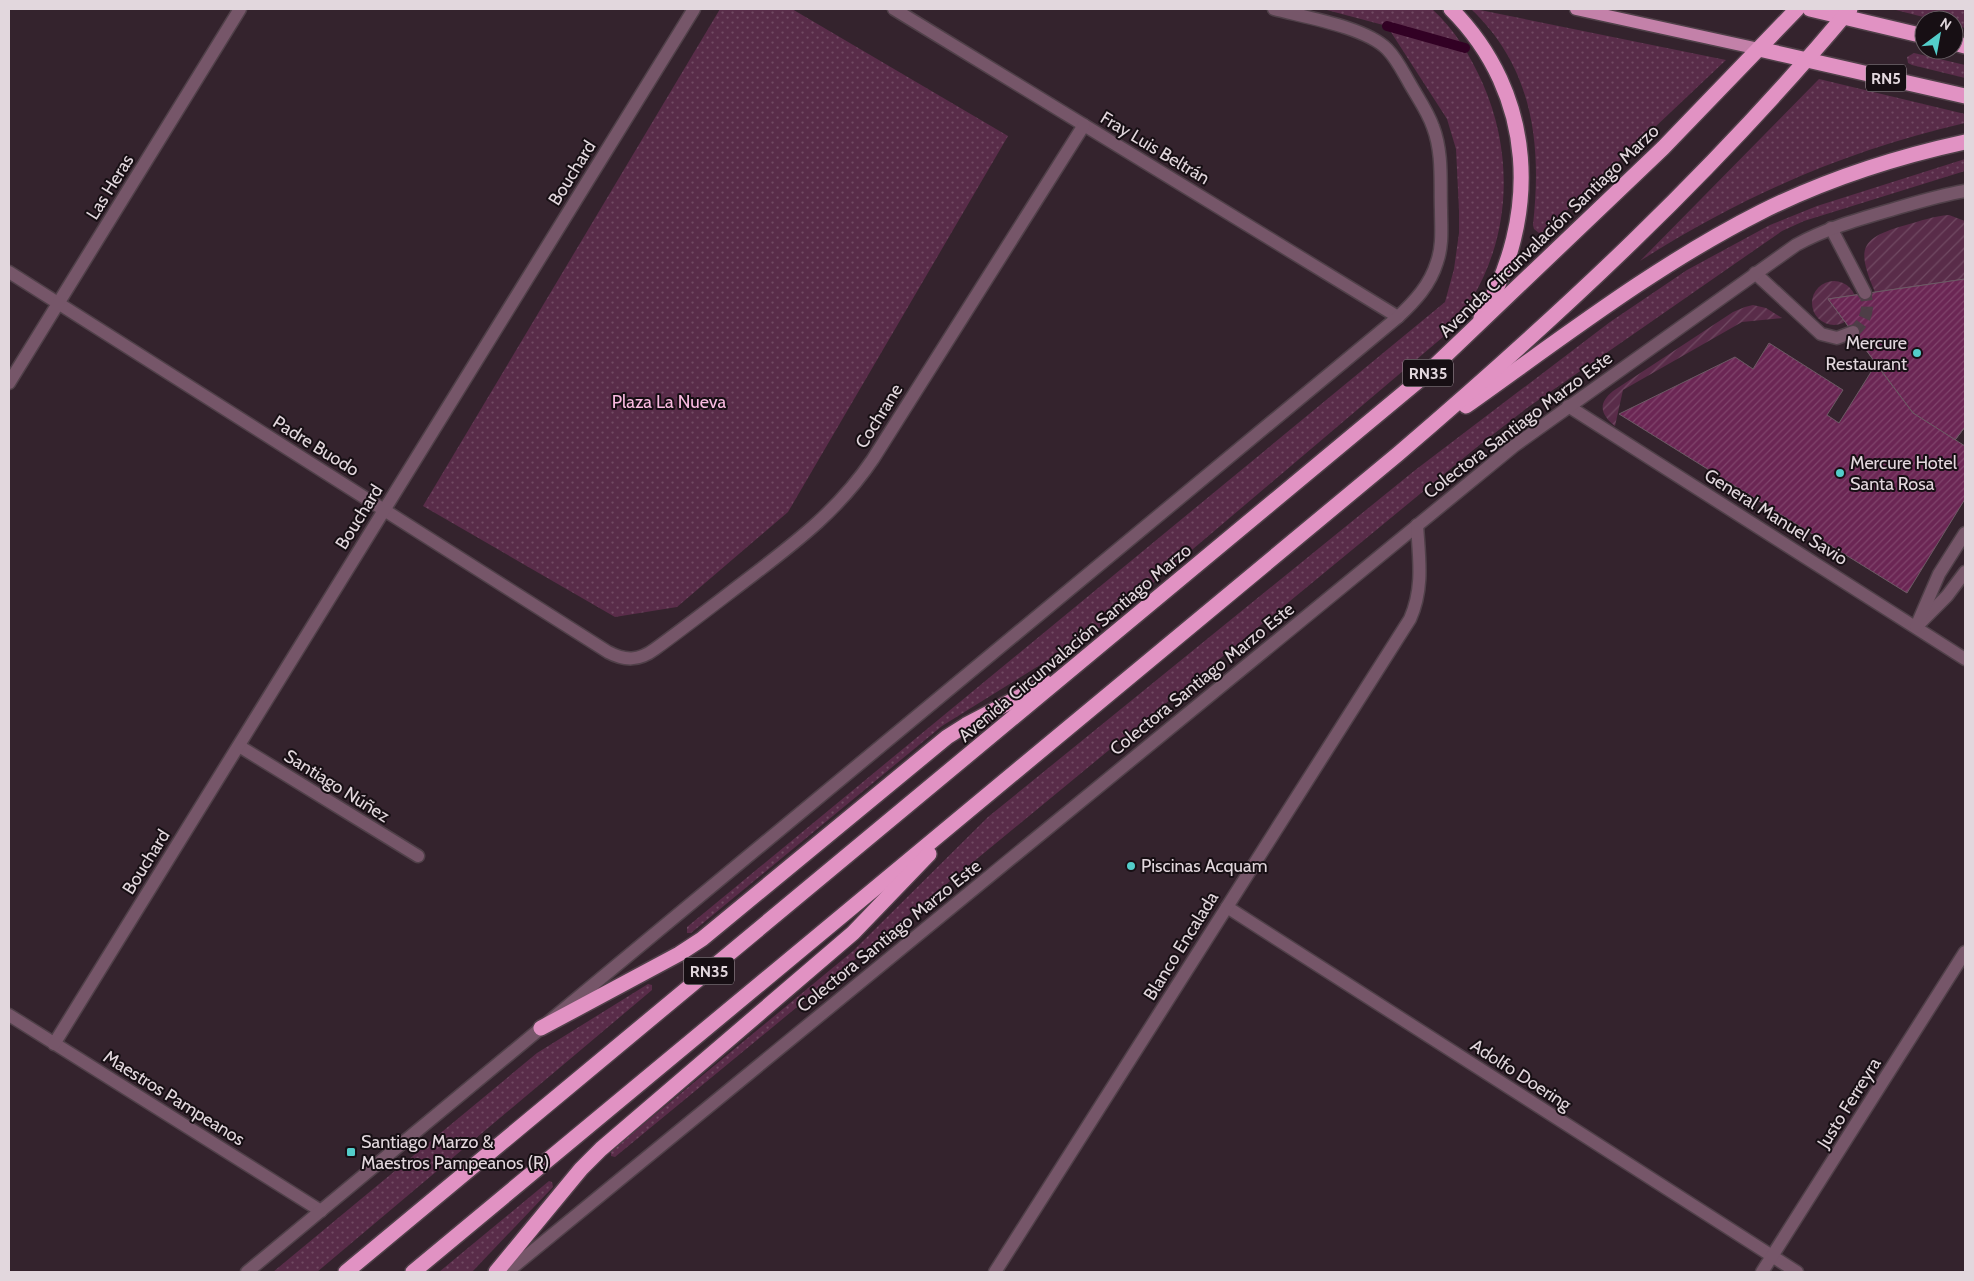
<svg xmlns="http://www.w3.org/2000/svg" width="1974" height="1281" viewBox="0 0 1974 1281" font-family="Cabin,sans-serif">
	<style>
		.grass { fill: url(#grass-dots) }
		.garden { fill: url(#garden-furrows) }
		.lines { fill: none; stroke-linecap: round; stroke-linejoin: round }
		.stream { stroke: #320124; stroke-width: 10 }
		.building { fill: url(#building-hatch); stroke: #6d5a65 }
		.minor-tunnel { stroke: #4e3e47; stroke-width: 12; stroke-dasharray: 12 6; stroke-linecap: butt }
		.minor-casing { stroke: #504049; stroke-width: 15 }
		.major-casing { stroke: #504049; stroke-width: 15 }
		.highway-casing { stroke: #504049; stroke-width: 18 }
		.minor { stroke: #765669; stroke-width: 12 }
		.major { stroke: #c381a9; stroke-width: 12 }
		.highway { stroke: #e192c3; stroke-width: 15 }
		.poi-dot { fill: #53cdca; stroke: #170f14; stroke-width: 2 }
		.labels { text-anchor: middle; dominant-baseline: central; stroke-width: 4; stroke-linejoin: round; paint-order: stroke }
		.shield { fill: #170f14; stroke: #a59ba1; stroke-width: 1 }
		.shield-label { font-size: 16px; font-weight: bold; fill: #e2d7dd }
		.street-label { font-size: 18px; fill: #e2d7dd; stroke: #170f14 }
		.poi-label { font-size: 18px; fill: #e2d7dd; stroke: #170f14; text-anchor: start }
		.park-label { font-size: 18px; fill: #f9bae0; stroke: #170f14 }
	</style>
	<defs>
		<pattern id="grass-dots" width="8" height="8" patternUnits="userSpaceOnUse" patternTransform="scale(1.25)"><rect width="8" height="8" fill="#592c49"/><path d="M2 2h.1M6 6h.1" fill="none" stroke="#714a63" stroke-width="1.8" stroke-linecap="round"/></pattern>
		<pattern id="garden-furrows" width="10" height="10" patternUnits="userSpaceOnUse" patternTransform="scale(1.25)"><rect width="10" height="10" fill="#592c49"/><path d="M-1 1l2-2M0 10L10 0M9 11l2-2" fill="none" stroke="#714a63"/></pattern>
		<pattern id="building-hatch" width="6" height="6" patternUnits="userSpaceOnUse" patternTransform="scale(1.25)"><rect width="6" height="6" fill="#6b2654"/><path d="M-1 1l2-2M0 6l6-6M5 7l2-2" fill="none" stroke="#80456c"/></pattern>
	</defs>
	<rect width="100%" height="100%" fill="#34232d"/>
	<!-- grass -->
	<g class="grass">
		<polygon points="720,9 792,9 1008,136 788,512 677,607 615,617 423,506"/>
		<path d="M1323,9H1432C1455,30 1470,55 1483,84C1520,169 1508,268 1443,337L1101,627L942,726L691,933H687V927L1445,302L1454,269L1459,233V211L1456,149L1447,119L1387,26Z"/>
		<path d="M1471,9H1475L1726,60L1545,231L1539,233L1534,229L1533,225C1542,143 1533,68 1471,9Z"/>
		<polygon points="1892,9 1965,9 1965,28 1954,25 1954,20 1935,20"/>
		<polygon points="1914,53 1965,65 1965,78 1912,65 1908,63 1907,57"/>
		<path d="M1819,79L1965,114V123C1847,150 1742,196 1640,261Z"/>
		<polygon points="1965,159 1965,171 1804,221 1782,231 1527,408 1477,447 615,1157 611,1156 611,1151 853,951 988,817 1414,471 1610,322 1687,270 1770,225 1817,206"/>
		<polygon points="648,984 652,985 652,990 317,1272 273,1272 537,1053"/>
		<polygon points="549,1181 552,1182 553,1187 472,1272 439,1272"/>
	</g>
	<!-- garden -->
	<g class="garden">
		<path d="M1949,215L1965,221V279L1875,292C1856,248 1860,238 1906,225C1920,221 1934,216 1949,215Z"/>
		<circle cx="1834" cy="303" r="22"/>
		<path d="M1753,305L1766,308L1782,318L1742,322L1623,390L1615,426C1601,415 1597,404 1613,391L1733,312L1745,307Z"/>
	</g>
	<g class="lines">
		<!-- stream -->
		<polyline class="stream" points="1387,26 1465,48"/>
	</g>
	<!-- building -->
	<g class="building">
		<polygon points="1965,279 1965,427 1955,440 1913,413 1828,299"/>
		<polygon points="1965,279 1965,427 1955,440 1913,413 1828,299"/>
		<polygon points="1769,343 1843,390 1827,415 1839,423 1876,364 1913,413 1965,446 1965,499 1907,593 1619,414 1735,357 1753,369"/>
	</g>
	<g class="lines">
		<!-- minor-tunnel -->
		<path class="minor-tunnel" d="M1853,332C1866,322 1870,309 1865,293"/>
		<defs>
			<g id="minor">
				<polyline points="894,9 1398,317"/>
				<polyline points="1831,228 1865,293"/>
				<path d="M9,272L608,652C625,661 639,661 655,649C688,625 720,600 753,575C800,539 840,508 873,459L1084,125"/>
				<polyline points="1755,273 1821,334 1837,338 1853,332"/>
				<polyline points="9,383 240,9"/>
				<polyline points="1568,406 1965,659"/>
				<polyline points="1921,622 1947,596 1965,572"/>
				<polyline points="1916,627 1939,574 1965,533"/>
				<polyline points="239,746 418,856"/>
				<polyline points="1227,907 1797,1272"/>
				<polyline points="9,1015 321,1211"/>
				<polyline points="54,1044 694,9"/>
				<path d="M247,1272L1398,317C1415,301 1430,285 1437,262C1443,245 1441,227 1441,210C1440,182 1443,153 1433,127C1428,112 1418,98 1410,84C1403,72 1397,59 1387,49C1365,27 1304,17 1274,9"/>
				<path d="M507,1272L1514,446L1796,245C1827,228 1860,219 1894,209C1918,202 1941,195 1965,191"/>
				<path d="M995,1272L1410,619C1424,588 1419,558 1417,525"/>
				<polyline points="1762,1272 1965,952"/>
			</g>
			<polyline id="major" points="1576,9 1759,49"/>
			<g id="highway">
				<path d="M1451,9C1536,94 1541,217 1481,318"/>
				<polyline points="1810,9 1924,36"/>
				<polyline points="1954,43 1965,46"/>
				<polyline points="1759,49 1965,96"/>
				<path d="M1466,406C1562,338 1656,265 1761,212C1825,180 1896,157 1965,142"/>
				<polyline points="541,1028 679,954 702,939 947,737 966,725 1046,683"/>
				<polyline points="346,1272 1423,377 1663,148 1797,9"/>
				<path d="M413,1272L1398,454C1559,316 1714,172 1850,9"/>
				<polyline points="496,1272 581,1169 601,1149 853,933 929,854"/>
			</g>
		</defs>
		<!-- minor casing -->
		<use href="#minor" class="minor-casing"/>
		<!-- major casing -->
		<use href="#major" class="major-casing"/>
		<!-- highway casing -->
		<use href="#highway" class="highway-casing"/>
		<!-- minor -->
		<use href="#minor" class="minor"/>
		<!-- major -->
		<use href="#major" class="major"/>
		<!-- highway -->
		<use href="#highway" class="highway"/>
	</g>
	<!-- markers -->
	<g class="poi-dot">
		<circle cx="1917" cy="353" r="5"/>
		<circle cx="1840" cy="473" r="5"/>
		<circle cx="1131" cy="866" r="5"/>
		<rect x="346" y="1147" width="10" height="10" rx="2.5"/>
	</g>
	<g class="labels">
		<!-- shield labels -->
		<g class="shield">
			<rect x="1866" y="64.5" width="40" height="27" rx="4"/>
			<rect x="1403" y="359.5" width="50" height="27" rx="4"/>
			<rect x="684" y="957.5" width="50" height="27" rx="4"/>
		</g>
		<g class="shield-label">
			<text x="1886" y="78">RN5</text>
			<text x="1428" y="373">RN35</text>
			<text x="709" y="971">RN35</text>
		</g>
		<!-- street labels -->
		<g class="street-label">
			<text transform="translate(1155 148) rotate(31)">Fray Luis Beltrán</text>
			<text transform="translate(572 173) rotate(-58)">Bouchard</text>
			<text transform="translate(110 187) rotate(-58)">Las Heras</text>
			<text transform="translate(1549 231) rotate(-44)">Avenida Circunvalación Santiago Marzo</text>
			<text transform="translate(879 416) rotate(-58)">Cochrane</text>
			<text transform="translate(1518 425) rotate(-37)">Colectora Santiago Marzo Este</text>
			<text transform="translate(316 446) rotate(32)">Padre Buodo</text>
			<text transform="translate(359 517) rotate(-58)">Bouchard</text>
			<text transform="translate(1776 517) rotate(32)">General Manuel Savio</text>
			<text transform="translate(1075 643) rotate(-40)">Avenida Circunvalación Santiago Marzo</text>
			<text transform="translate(1202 679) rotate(-39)">Colectora Santiago Marzo Este</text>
			<text transform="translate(337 786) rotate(32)">Santiago Núñez</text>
			<text transform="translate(146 862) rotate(-58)">Bouchard</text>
			<text transform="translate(889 936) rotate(-39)">Colectora Santiago Marzo Este</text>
			<text transform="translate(1181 946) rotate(-58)">Blanco Encalada</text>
			<text transform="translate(1521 1075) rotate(33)">Adolfo Doering</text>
			<text transform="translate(174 1098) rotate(32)">Maestros Pampeanos</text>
			<text transform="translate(1849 1103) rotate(-58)">Justo Ferreyra</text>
		</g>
		<!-- poi labels -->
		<g class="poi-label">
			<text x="1907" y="343" text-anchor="end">Mercure<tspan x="1907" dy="21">Restaurant</tspan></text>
			<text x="1850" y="463">Mercure Hotel<tspan x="1850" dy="21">Santa Rosa</tspan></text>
			<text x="1141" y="866">Piscinas Acquam</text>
			<text x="361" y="1142">Santiago Marzo &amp;<tspan x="361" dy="21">Maestros Pampeanos (R)</tspan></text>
		</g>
		<!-- park labels -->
		<g class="park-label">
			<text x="669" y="402">Plaza La Nueva</text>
		</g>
	</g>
	<!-- border -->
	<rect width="1974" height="1281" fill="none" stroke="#e2d7dd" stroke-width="20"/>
	<!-- north arrow -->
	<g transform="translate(1939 35) rotate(32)"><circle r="24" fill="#170f14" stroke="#685f64"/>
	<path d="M0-4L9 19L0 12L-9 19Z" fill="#53cdca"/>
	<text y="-8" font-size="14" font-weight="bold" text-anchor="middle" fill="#e2d7dd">N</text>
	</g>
</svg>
